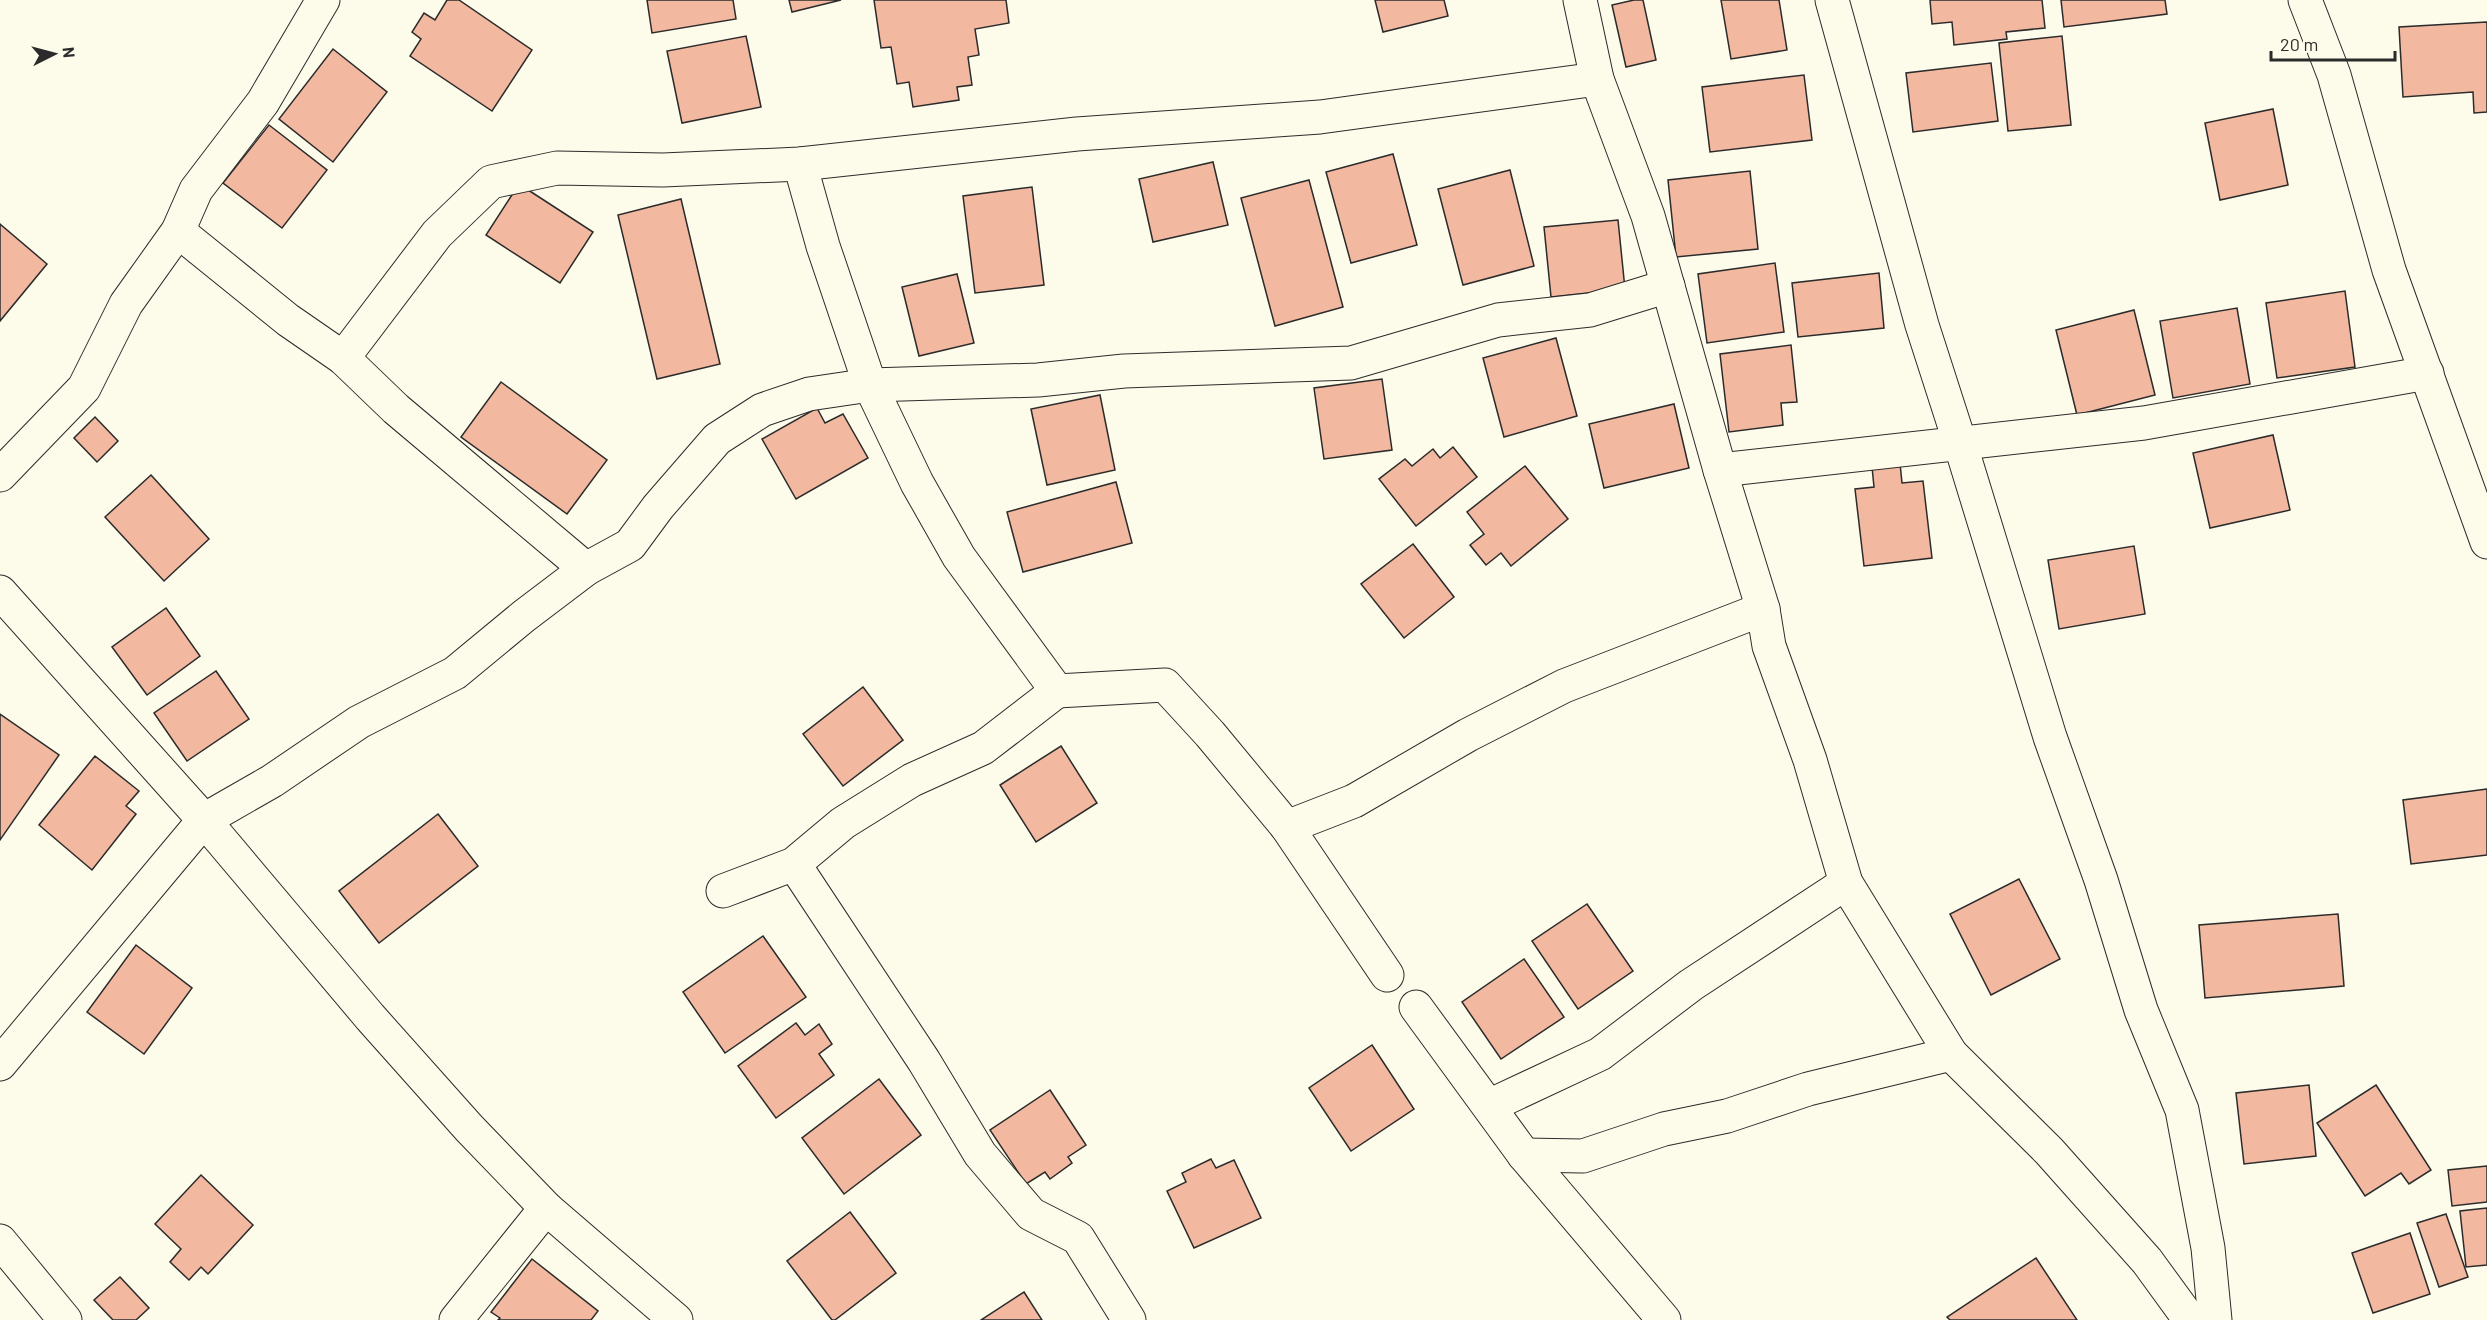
<svg xmlns="http://www.w3.org/2000/svg" width="2487" height="1320" viewBox="0 0 2487 1320" font-family="Barlow,sans-serif">
	<style>
		.building { fill: #f2b8a0; stroke: #2b2b2b; stroke-width: 1.5 }
		.lines { fill: none; stroke-linecap: round; stroke-linejoin: round }
		.minor-casing { stroke: #2b2b2b; stroke-width: 35 }
		.minor { stroke: #fdfbea; stroke-width: 33 }
	</style>
	<rect width="100%" height="100%" fill="#fdfbea"/>
	<!-- building -->
	<g class="building">
		<polygon points="447,0 459,0 532,50 492,111 410,56 421,39 412,32 424,13 435,20"/>
		<polygon points="647,0 733,0 736,19 652,33"/>
		<polygon points="789,0 841,0 792,12"/>
		<polygon points="874,0 1006,0 1009,23 975,29 979,55 968,57 972,85 957,87 959,100 913,107 909,82 897,84 891,47 881,48"/>
		<polygon points="1375,0 1444,0 1448,16 1383,32"/>
		<polygon points="1634,0 1643,0 1656,60 1626,67 1612,5"/>
		<polygon points="1721,0 1779,0 1787,50 1731,59"/>
		<polygon points="1930,0 2042,0 2045,28 2006,32 2007,39 1954,45 1952,22 1932,24"/>
		<polygon points="2061,0 2165,0 2167,14 2064,27"/>
		<polygon points="2487,22 2487,112 2474,113 2473,92 2403,97 2399,27"/>
		<polygon points="746,36 761,107 682,123 667,51"/>
		<polygon points="2062,36 2071,125 2008,131 1999,43"/>
		<polygon points="333,49 387,92 333,162 279,119"/>
		<polygon points="1991,63 1998,121 1913,132 1906,73"/>
		<polygon points="1804,75 1812,140 1710,152 1702,87"/>
		<polygon points="2273,109 2288,185 2220,200 2205,123"/>
		<polygon points="269,125 327,170 282,228 223,183"/>
		<polygon points="1393,154 1417,245 1351,263 1326,172"/>
		<polygon points="1213,162 1228,225 1153,242 1139,179"/>
		<polygon points="1510,170 1534,266 1463,285 1438,189"/>
		<polygon points="1750,171 1758,249 1676,257 1668,180"/>
		<polygon points="1309,180 1343,307 1275,326 1241,198"/>
		<polygon points="519,184 593,232 560,283 486,235"/>
		<polygon points="1032,187 1044,285 975,293 963,196"/>
		<polygon points="681,199 720,364 657,379 618,215"/>
		<polygon points="1618,220 1625,289 1551,297 1544,227"/>
		<polygon points="0,224 47,264 0,321"/>
		<polygon points="1775,263 1784,332 1707,343 1698,274"/>
		<polygon points="1879,273 1884,328 1798,337 1792,283"/>
		<polygon points="957,274 974,343 919,356 902,287"/>
		<polygon points="2345,291 2355,367 2277,378 2266,303"/>
		<polygon points="2237,308 2250,384 2173,398 2160,321"/>
		<polygon points="2134,310 2155,395 2077,415 2056,330"/>
		<polygon points="1556,338 1577,416 1504,437 1483,358"/>
		<polygon points="1791,345 1797,402 1781,403 1783,425 1729,432 1720,354"/>
		<polygon points="1382,379 1392,450 1324,459 1314,388"/>
		<polygon points="501,382 607,460 567,514 461,437"/>
		<polygon points="1100,395 1115,470 1047,485 1031,409"/>
		<polygon points="1674,404 1689,468 1604,488 1589,424"/>
		<polygon points="817,408 825,423 843,414 868,458 796,499 762,439"/>
		<polygon points="95,417 118,441 97,462 74,438"/>
		<polygon points="2273,435 2290,510 2210,528 2193,453"/>
		<polygon points="1453,447 1477,477 1416,526 1379,479 1405,459 1412,466 1433,449 1440,458"/>
		<polygon points="1900,463 1902,483 1923,481 1932,558 1864,566 1855,489 1874,487 1872,467"/>
		<polygon points="1525,466 1568,519 1511,566 1501,553 1486,565 1470,545 1484,534 1467,512"/>
		<polygon points="151,475 209,539 164,581 105,517"/>
		<polygon points="1116,482 1132,543 1023,572 1007,512"/>
		<polygon points="1413,544 1454,597 1404,638 1361,584"/>
		<polygon points="2134,546 2145,614 2059,629 2048,560"/>
		<polygon points="166,608 200,656 147,695 112,647"/>
		<polygon points="216,671 249,719 187,761 154,713"/>
		<polygon points="863,687 903,740 843,786 803,734"/>
		<polygon points="0,714 59,755 0,840"/>
		<polygon points="1061,746 1097,803 1036,842 1000,785"/>
		<polygon points="95,756 139,791 126,806 136,814 92,870 39,825"/>
		<polygon points="2487,789 2487,855 2411,864 2403,800"/>
		<polygon points="438,814 478,866 379,943 339,891"/>
		<polygon points="2019,879 2060,959 1991,995 1950,914"/>
		<polygon points="1587,904 1633,971 1578,1009 1532,941"/>
		<polygon points="2338,914 2344,986 2205,998 2199,925"/>
		<polygon points="763,936 806,997 725,1053 683,992"/>
		<polygon points="136,945 192,988 144,1054 87,1012"/>
		<polygon points="1524,959 1564,1017 1501,1059 1462,1002"/>
		<polygon points="796,1023 805,1035 819,1024 832,1044 819,1054 834,1075 776,1118 738,1066"/>
		<polygon points="1372,1045 1414,1109 1351,1151 1309,1088"/>
		<polygon points="879,1079 921,1135 844,1194 802,1138"/>
		<polygon points="2309,1085 2316,1156 2244,1164 2236,1093"/>
		<polygon points="2376,1085 2431,1170 2409,1184 2401,1173 2365,1196 2317,1123"/>
		<polygon points="1050,1090 1086,1145 1068,1157 1072,1163 1050,1179 1045,1172 1026,1184 990,1130"/>
		<polygon points="1211,1159 1216,1168 1234,1160 1261,1218 1194,1248 1167,1191 1186,1182 1182,1173"/>
		<polygon points="2487,1166 2487,1202 2452,1206 2448,1170"/>
		<polygon points="201,1175 253,1225 208,1274 201,1267 189,1280 170,1262 181,1249 155,1224"/>
		<polygon points="2487,1208 2487,1265 2466,1267 2460,1211"/>
		<polygon points="850,1212 896,1273 835,1320 832,1320 787,1261"/>
		<polygon points="2446,1214 2468,1277 2439,1287 2417,1223"/>
		<polygon points="2410,1233 2430,1294 2373,1313 2352,1253"/>
		<polygon points="2036,1258 2077,1320 1950,1320 1947,1317"/>
		<polygon points="532,1259 598,1311 591,1320 498,1320 500,1318 491,1312"/>
		<polygon points="120,1277 149,1308 136,1320 113,1320 94,1300"/>
		<polygon points="1024,1292 1042,1320 981,1320"/>
	</g>
	<g class="lines">
		<defs>
			<g id="minor">
				<polyline points="1580,0 1597,79 1648,216 1720,470 1763,609 1769,646 1810,760 1846,883 1951,1054 2049,1151 2147,1261 2190,1320"/>
				<polyline points="1832,0 1922,325 1960,443 2050,737 2101,880 2141,1010 2182,1110 2208,1248 2215,1320"/>
				<polyline points="2305,0 2334,75 2389,270 2487,542"/>
				<polyline points="800,164 823,246 870,385 917,483 959,557 1057,691 1165,685 1210,734 1287,827 1387,975"/>
				<polyline points="178,231 288,320 343,358 396,409 586,569"/>
				<polyline points="343,358 437,234 491,182 557,168 663,170 800,164 1077,134 1320,117 1597,79"/>
				<polyline points="1720,470 2144,423 2427,373"/>
				<polyline points="0,475 84,388 126,304 178,231 196,190 263,102 323,0"/>
				<polyline points="0,592 204,820 370,1017 469,1128 546,1208 676,1320"/>
				<polyline points="1287,827 1354,801 1468,735 1564,686 1763,609"/>
				<polyline points="794,864 924,1061 980,1154 1031,1214 1078,1238 1129,1320"/>
				<polyline points="723,891 794,864 843,823 912,780 983,748 1057,691"/>
				<polyline points="1416,1007 1524,1155 1664,1320"/>
				<polyline points="0,1064 204,820 272,781 359,722 455,673 524,616 586,569 630,545 658,507 717,439 762,410 809,394 870,385 1038,380 1124,371 1351,363 1498,320 1590,310 1668,286"/>
				<polyline points="1489,1106 1600,1054 1691,985 1846,883"/>
				<polyline points="1524,1155 1583,1156 1664,1129 1727,1116 1808,1089 1951,1054"/>
				<polyline points="0,1241 65,1320"/>
				<polyline points="456,1320 546,1208"/>
			</g>
		</defs>
		<!-- minor casing -->
		<use href="#minor" class="minor-casing"/>
		<!-- minor -->
		<use href="#minor" class="minor"/>
	</g>
	<!-- north arrow -->
	<g transform="translate(54 54) rotate(84)" stroke="#fdfbea" stroke-width="4.5" paint-order="stroke">
	<path d="M0-4.5L10 22L0 15L-10 22Z" fill="#2b2b2b"/>
	<text y="-9" font-size="16" font-weight="bold" text-anchor="middle" fill="#2b2b2b">N</text>
	</g>
	<!-- scale -->
	<path d="M2271 51v9h124v-9" fill="none" stroke="#2b2b2b" stroke-width="3"/>
	<text x="2280" y="51" font-size="18" fill="#2b2b2b" stroke="#fdfbea" stroke-width="4.5" paint-order="stroke">20 m</text>
</svg>
